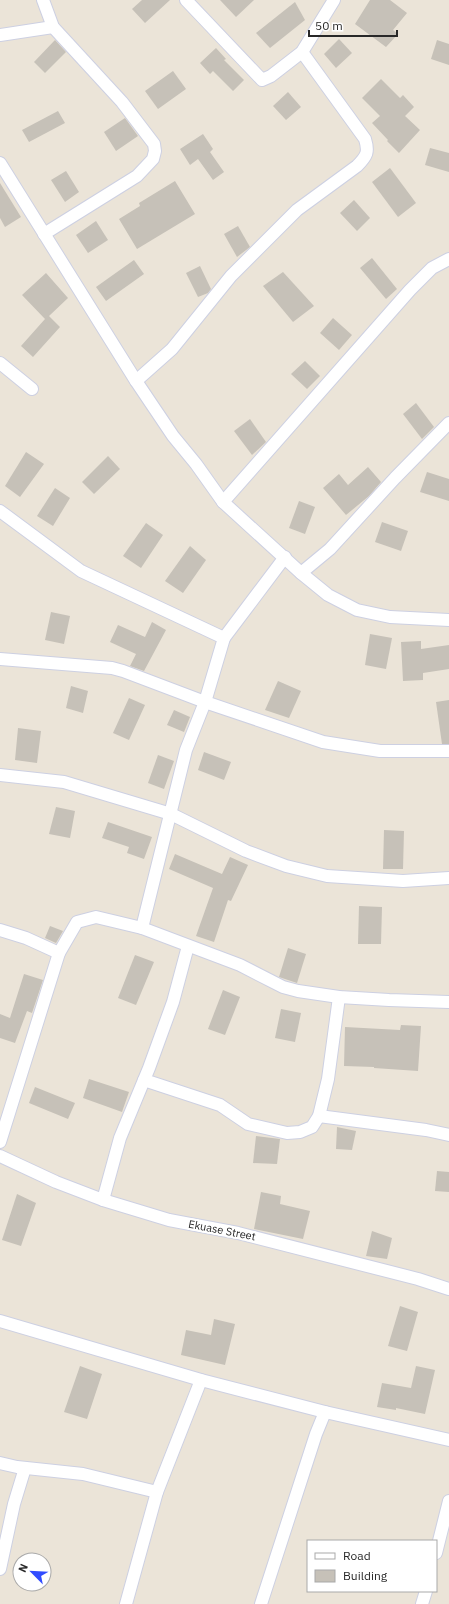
<svg xmlns="http://www.w3.org/2000/svg" width="449" height="1604" viewBox="0 0 449 1604" font-family="'IBM Plex Sans',sans-serif">
	<style>
		.building { fill: #c6c1b8 }
		.lines { fill: none; stroke-linecap: round; stroke-linejoin: round }
		.street-casing { stroke: #cdd0e2; stroke-width: 14 }
		.street { stroke: #fff; stroke-width: 12 }
		.labels { text-anchor: middle; dominant-baseline: central; stroke-width: 4; stroke-linejoin: round; paint-order: stroke }
		.street-label { font-size: 11px; fill: #282828; stroke: #fff }
	</style>
	<rect width="100%" height="100%" fill="#ebe4d8"/>
	<!-- building -->
	<g class="building">
		<polygon points="142,0 170,0 145,23 132,9"/>
		<polygon points="220,0 254,0 236,17"/>
		<polygon points="370,0 390,0 407,13 393,30 398,34 386,47 355,24"/>
		<polygon points="295,2 305,20 270,48 256,33"/>
		<polygon points="339,39 352,53 336,68 324,54"/>
		<polygon points="55,40 66,52 45,73 34,62"/>
		<polygon points="437,40 449,44 449,65 431,59"/>
		<polygon points="216,48 226,59 224,60 244,80 233,91 213,71 210,74 200,63"/>
		<polygon points="173,71 186,89 158,109 145,91"/>
		<polygon points="381,79 400,98 403,95 414,107 405,116 420,130 399,153 387,141 388,140 372,123 380,116 362,98"/>
		<polygon points="288,92 301,107 286,120 273,106"/>
		<polygon points="58,111 65,123 29,142 22,130"/>
		<polygon points="125,118 138,136 116,151 104,132"/>
		<polygon points="203,134 213,149 210,152 224,172 213,180 198,159 190,165 180,149"/>
		<polygon points="430,148 449,153 449,172 425,165"/>
		<polygon points="390,168 416,203 398,217 372,182"/>
		<polygon points="66,171 79,192 65,202 51,180"/>
		<polygon points="175,181 195,214 137,249 119,219 140,206 139,203"/>
		<polygon points="0,183 21,217 5,227 0,218"/>
		<polygon points="354,200 370,218 357,231 340,213"/>
		<polygon points="96,221 108,240 88,253 76,235"/>
		<polygon points="238,226 250,247 237,257 224,234"/>
		<polygon points="372,258 397,289 386,299 360,268"/>
		<polygon points="134,260 144,274 106,301 96,287"/>
		<polygon points="200,266 211,289 208,293 198,297 186,273"/>
		<polygon points="283,272 314,306 293,322 263,286"/>
		<polygon points="46,273 68,298 49,316 60,327 33,357 21,346 45,319 22,295"/>
		<polygon points="333,318 352,335 339,350 320,333"/>
		<polygon points="305,361 320,376 307,389 291,374"/>
		<polygon points="416,403 434,427 422,439 403,414"/>
		<polygon points="250,419 266,442 252,455 234,431"/>
		<polygon points="26,452 44,464 20,497 5,486"/>
		<polygon points="108,456 120,469 94,494 82,482"/>
		<polygon points="368,467 381,482 369,496 346,515 323,488 339,474 348,485"/>
		<polygon points="427,472 449,479 449,501 420,492"/>
		<polygon points="55,488 70,498 53,526 37,516"/>
		<polygon points="299,501 315,507 305,534 289,528"/>
		<polygon points="382,522 408,531 401,551 375,542"/>
		<polygon points="146,523 163,535 141,568 123,556"/>
		<polygon points="190,546 206,560 183,593 165,581"/>
		<polygon points="51,612 70,616 64,644 45,640"/>
		<polygon points="152,622 166,630 144,671 130,666 136,654 110,642 118,625 145,637"/>
		<polygon points="370,634 392,638 386,669 365,665"/>
		<polygon points="421,641 421,649 449,645 449,669 423,673 423,680 403,681 401,642"/>
		<polygon points="278,681 301,691 289,718 265,710"/>
		<polygon points="71,686 88,691 83,713 66,708"/>
		<polygon points="129,698 145,705 129,740 113,733"/>
		<polygon points="449,700 449,744 442,744 436,702"/>
		<polygon points="174,710 190,717 184,732 167,725"/>
		<polygon points="18,728 41,731 37,763 15,760"/>
		<polygon points="204,752 231,762 224,780 198,770"/>
		<polygon points="158,755 174,761 164,789 148,783"/>
		<polygon points="56,807 75,811 70,838 49,834"/>
		<polygon points="108,822 152,837 144,859 127,853 129,847 102,838"/>
		<polygon points="384,830 404,831 403,869 383,869"/>
		<polygon points="175,854 222,874 230,857 248,865 231,901 228,900 214,942 196,936 213,888 169,869"/>
		<polygon points="359,906 382,907 381,944 358,944"/>
		<polygon points="50,926 63,931 56,943 45,938"/>
		<polygon points="288,948 306,954 297,983 279,977"/>
		<polygon points="135,955 154,962 136,1005 118,998"/>
		<polygon points="24,974 43,980 32,1013 27,1011 15,1043 0,1038 0,1014 10,1018"/>
		<polygon points="223,990 240,997 225,1035 208,1029"/>
		<polygon points="281,1009 301,1013 295,1042 275,1038"/>
		<polygon points="401,1025 421,1026 418,1071 374,1068 374,1067 344,1066 345,1027 400,1030"/>
		<polygon points="89,1079 129,1092 122,1112 83,1098"/>
		<polygon points="35,1087 75,1103 68,1119 29,1103"/>
		<polygon points="337,1127 356,1131 352,1150 336,1149"/>
		<polygon points="256,1136 280,1139 277,1164 253,1163"/>
		<polygon points="437,1171 449,1172 449,1192 435,1191"/>
		<polygon points="261,1192 281,1196 280,1204 310,1211 303,1239 254,1229"/>
		<polygon points="17,1194 36,1203 21,1246 2,1240"/>
		<polygon points="372,1231 392,1238 387,1259 366,1256"/>
		<polygon points="400,1306 418,1312 407,1351 388,1346"/>
		<polygon points="214,1319 235,1324 225,1365 181,1355 186,1330 211,1335"/>
		<polygon points="80,1366 102,1374 87,1419 64,1412"/>
		<polygon points="416,1366 435,1370 425,1414 396,1408 396,1410 377,1407 382,1383 411,1388"/>
	</g>
	<g class="lines">
		<defs>
			<g id="street">
				<polyline points="43,0 53,27 122,102 154,144 155,151 153,159 137,176 44,234"/>
				<polyline points="186,0 262,80 271,76 302,52 334,0"/>
				<polyline points="0,35 53,27"/>
				<polyline points="0,163 136,381 173,436 196,464 223,502 301,573 328,595 357,610 390,617 449,620"/>
				<polyline points="0,363 32,389"/>
				<path d="M136,381L172,349L231,276L297,210L357,166C367,156 369,152 365,139L302,52"/>
				<polyline points="223,502 410,290 432,268 449,259"/>
				<polyline points="0,511 81,571 224,638 205,702 186,750 142,928"/>
				<polyline points="301,573 330,549 395,478 449,423"/>
				<polyline points="224,638 285,557"/>
				<polyline points="0,659 112,668 123,671 205,702 323,742 380,751 449,751"/>
				<polyline points="0,775 64,782 171,814 246,851 286,866 327,876 403,881 449,878"/>
				<polyline points="0,930 26,938 59,953"/>
				<polyline points="144,1080 220,1105 248,1124 287,1133 300,1132 312,1127 319,1116 328,1079 339,997"/>
				<polyline points="319,1116 426,1130 449,1135"/>
				<polyline points="0,1142 59,953 77,922 96,917 142,928 240,965 283,987 298,991 339,997 389,1000 449,1002"/>
				<polyline points="0,1156 56,1182 103,1200 169,1220 238,1233 418,1279 449,1289"/>
				<polyline points="103,1200 120,1138 149,1068 173,1002 188,946"/>
				<polyline points="0,1321 201,1380 325,1412 449,1440"/>
				<polyline points="0,1463 17,1467 83,1474 157,1492"/>
				<polyline points="436,1553 449,1501"/>
				<polyline points="0,1569 14,1504 25,1468"/>
				<polyline points="126,1604 157,1492 201,1380"/>
				<polyline points="261,1604 316,1434 325,1412"/>
				<polyline points="422,1604 426,1591"/>
			</g>
		</defs>
		<!-- street casing -->
		<use href="#street" class="street-casing"/>
		<!-- street -->
		<use href="#street" class="street"/>
	</g>
	<g class="labels">
		<!-- street labels -->
		<g class="street-label">
			<text transform="translate(222 1230) rotate(11)">Ekuase Street</text>
		</g>
	</g>
	<!-- legend -->
	<rect x="307" y="1540" width="130" height="52" fill="#ffffff" stroke="#a9a9a9"/>
	<rect x="315" y="1553" width="20" height="6" fill="#ffffff" stroke="#a9a9a9"/>
	<text x="343" y="1560" font-size="12" fill="#282828">Road</text>
	<rect x="315" y="1570" width="20" height="12" fill="#c6c1b8" stroke="#a9a9a9"/>
	<text x="343" y="1580" font-size="12" fill="#282828">Building</text>
	<!-- north arrow -->
	<g transform="translate(32 1572) rotate(294)"><circle r="19" fill="#ffffff" stroke="#a9a9a9"/>
	<path d="M0-3L7 15L0 10L-7 15Z" fill="#314cff"/>
	<text y="-6" font-size="11" font-weight="bold" text-anchor="middle" fill="#282828">N</text>
	</g>
	<!-- scale -->
	<path d="M309 30v6h88v-6" fill="none" stroke="#282828" stroke-width="2"/>
	<text x="315" y="30" font-size="12" fill="#282828" stroke="#ffffff" stroke-width="3" paint-order="stroke">50 m</text>
</svg>
